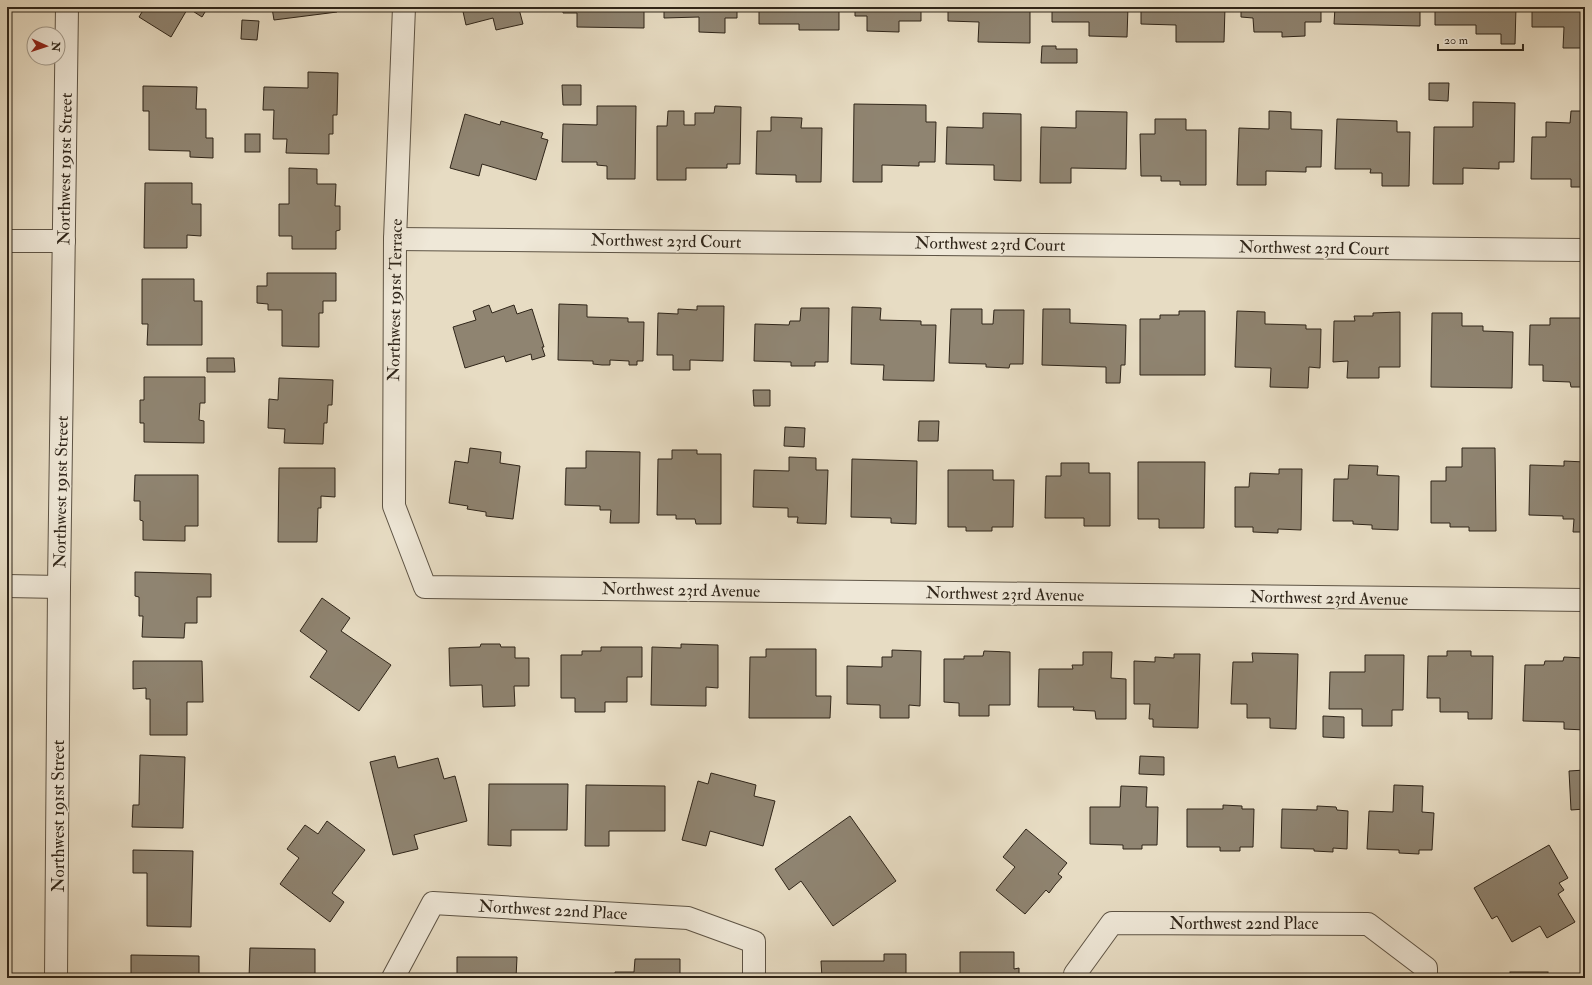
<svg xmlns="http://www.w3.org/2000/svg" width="1592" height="985" viewBox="0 0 1592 985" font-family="'IM FELL Double Pica',serif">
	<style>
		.building { fill: #8f8471; stroke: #2f2519 }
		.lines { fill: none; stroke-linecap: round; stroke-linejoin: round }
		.minor-casing { stroke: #5d5344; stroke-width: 24 }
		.minor { stroke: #efe8d8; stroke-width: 22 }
		.labels { text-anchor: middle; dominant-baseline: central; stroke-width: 3; stroke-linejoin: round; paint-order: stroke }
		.street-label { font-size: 17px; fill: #2f2519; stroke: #efe8d8 }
	</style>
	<rect width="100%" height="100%" fill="#e7dcc3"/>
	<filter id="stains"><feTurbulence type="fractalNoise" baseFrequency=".005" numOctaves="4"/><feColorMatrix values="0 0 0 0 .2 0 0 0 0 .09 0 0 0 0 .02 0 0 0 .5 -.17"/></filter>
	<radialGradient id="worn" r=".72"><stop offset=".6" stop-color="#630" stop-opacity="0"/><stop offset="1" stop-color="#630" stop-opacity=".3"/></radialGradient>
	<!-- building -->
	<g class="building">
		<polygon points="145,7 208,7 202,17 188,8 171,37 139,17"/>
		<polygon points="265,7 336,7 337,12 274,20 272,8 265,9"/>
		<polygon points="462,7 527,7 519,9 523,24 496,30 493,18 466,25"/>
		<polygon points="563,7 644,7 644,28 577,27 577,13 563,13"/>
		<polygon points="664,7 737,7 737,18 725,18 725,33 699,32 699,17 664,18"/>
		<polygon points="759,7 839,7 839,30 799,30 799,24 759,24"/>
		<polygon points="855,7 921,7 921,21 899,21 899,32 867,31 867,16 855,16"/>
		<polygon points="948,7 1030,7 1030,43 978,42 979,22 948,21"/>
		<polygon points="1052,7 1128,7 1127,37 1089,36 1089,22 1052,22"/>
		<polygon points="1141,7 1225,7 1224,42 1176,42 1176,25 1141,24"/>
		<polygon points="1241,7 1321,7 1321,22 1305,22 1305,36 1282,37 1282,32 1254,32 1253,18 1241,17"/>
		<polygon points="1335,7 1420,7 1420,26 1334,24"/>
		<polygon points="1435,7 1516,7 1515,44 1501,44 1501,34 1476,34 1476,25 1435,25"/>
		<polygon points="1532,7 1585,7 1585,48 1563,48 1564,27 1532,27"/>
		<polygon points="242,20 259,21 257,40 241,39"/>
		<polygon points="1042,46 1056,46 1056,49 1077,49 1077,63 1041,63"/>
		<polygon points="308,72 338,73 337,115 333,115 333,134 329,134 329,154 286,153 287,139 273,139 274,110 263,110 264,87 308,88"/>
		<polygon points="1429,83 1449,83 1448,101 1429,100"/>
		<polygon points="562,85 581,85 581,105 563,105"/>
		<polygon points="143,86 197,87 196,109 206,109 206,138 213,138 213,158 190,157 190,151 149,150 149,111 143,111"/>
		<polygon points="1473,102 1515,103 1514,162 1499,162 1499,169 1463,168 1463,184 1433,184 1434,127 1473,127"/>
		<polygon points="854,104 926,105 926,122 936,122 935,162 919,162 919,166 882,165 882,182 853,182"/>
		<polygon points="597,106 636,106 635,179 607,179 607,166 597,165 597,162 562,162 563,124 597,125"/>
		<polygon points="715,106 741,107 740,164 727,164 727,168 686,168 686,180 657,180 657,126 667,126 668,111 684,111 684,125 695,125 695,113 714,113"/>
		<polygon points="1076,111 1127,112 1126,169 1071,168 1071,183 1040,183 1041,127 1076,128"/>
		<polygon points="1269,111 1291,112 1291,129 1322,130 1321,167 1306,167 1306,172 1266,171 1266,185 1237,185 1239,128 1269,129"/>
		<polygon points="1571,111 1585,111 1585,187 1571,187 1571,179 1531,179 1532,137 1546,137 1546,122 1570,123"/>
		<polygon points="983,113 1021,114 1021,181 994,180 994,165 946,164 947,127 983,128"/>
		<polygon points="465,114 500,125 501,121 543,133 541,138 548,140 536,180 482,164 479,176 450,168"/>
		<polygon points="771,117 802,118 801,128 822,128 821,182 796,182 796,175 756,174 757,131 771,131"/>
		<polygon points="1155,119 1186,119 1186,130 1206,130 1206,185 1180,185 1180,181 1161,181 1161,176 1141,176 1140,134 1155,134"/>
		<polygon points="1337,119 1397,121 1397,132 1410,132 1409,186 1382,186 1382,173 1370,173 1371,169 1335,169"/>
		<rect x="245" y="134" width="15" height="18"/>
		<polygon points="289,168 317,169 317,184 336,184 335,206 340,206 340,230 336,231 336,249 292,249 292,236 279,236 279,204 289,204"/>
		<polygon points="145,183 192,183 192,204 201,204 201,236 187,235 187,248 144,248"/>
		<polygon points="267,273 336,273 336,301 323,301 323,313 319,313 319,347 282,346 282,310 268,310 268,304 257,303 257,286 267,286"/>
		<polygon points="142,279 194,279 194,301 202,301 202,345 147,345 148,324 142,324"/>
		<polygon points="559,304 587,305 587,317 628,318 628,322 644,322 643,361 637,361 637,365 629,365 629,361 610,360 610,365 602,365 593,364 593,361 558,360"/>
		<polygon points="489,305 492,313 514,305 517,314 532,309 544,347 542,347 545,356 532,360 531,354 506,362 504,356 465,368 453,327 476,320 473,311"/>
		<polygon points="697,306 724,306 723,361 690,360 690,370 673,370 673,355 657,355 658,313 678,314 678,309 697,310"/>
		<polygon points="852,307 881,308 880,320 921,321 921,325 936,325 934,381 883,380 884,365 851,364"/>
		<polygon points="801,308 829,308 828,362 815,362 815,366 791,366 791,362 754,361 755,324 789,325 790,321 800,321"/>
		<polygon points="951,309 982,309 982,324 993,324 994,310 1024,310 1023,364 1010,364 1009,368 986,367 986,364 949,363"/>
		<polygon points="1043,309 1070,309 1070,323 1126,325 1125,365 1121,365 1120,383 1106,383 1106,367 1042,365"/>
		<polygon points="1179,311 1205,311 1205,375 1140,375 1140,319 1160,319 1160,315 1179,315"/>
		<polygon points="1237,311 1265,312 1265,324 1306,325 1306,329 1321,329 1320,368 1309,367 1308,388 1270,387 1271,368 1235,367"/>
		<polygon points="1400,312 1400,367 1379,367 1379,378 1347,378 1348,361 1333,362 1334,321 1355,321 1354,316 1373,316 1373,313"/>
		<polygon points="1432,313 1462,313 1462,326 1483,326 1483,331 1513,332 1512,388 1431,387"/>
		<polygon points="1550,318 1585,318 1585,387 1571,387 1570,382 1543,381 1543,365 1529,365 1530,325 1550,325"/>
		<polygon points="207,358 234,358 235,372 207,372"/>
		<polygon points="144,377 205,377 205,403 200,403 199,420 204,421 204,443 144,442 144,423 140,423 140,400 144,400"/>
		<polygon points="279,378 333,380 332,405 328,405 327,423 324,423 323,444 284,443 285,429 268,428 269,399 278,400"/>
		<polygon points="753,390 770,390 770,406 754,406"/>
		<polygon points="919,421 939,421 938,441 918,441"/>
		<polygon points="785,427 805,428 804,447 784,446"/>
		<polygon points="470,448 501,452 500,463 520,466 513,519 486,516 486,512 467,509 468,506 449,503 455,461 468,463"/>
		<polygon points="1462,448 1495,448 1496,531 1469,531 1469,527 1450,527 1450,523 1431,523 1431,481 1446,481 1446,467 1462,467"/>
		<polygon points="672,450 697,450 697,454 721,454 721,524 696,524 695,519 676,519 676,515 657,515 658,459 672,459"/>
		<polygon points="586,451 640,452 639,523 610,523 611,510 600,510 600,506 565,505 566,468 586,468"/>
		<polygon points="789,457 816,458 816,470 828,470 826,524 797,523 798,517 788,517 788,508 753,507 754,470 789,471"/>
		<polygon points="852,459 917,461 916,524 891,523 891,518 851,517"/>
		<polygon points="1564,461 1585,462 1585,532 1573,532 1574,519 1563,519 1563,516 1529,515 1530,465 1564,466"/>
		<polygon points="1138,462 1205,462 1204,528 1159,528 1159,519 1138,519"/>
		<polygon points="1061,463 1089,463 1089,473 1110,473 1110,526 1084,526 1084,518 1045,518 1046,476 1061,476"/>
		<polygon points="1349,465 1378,466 1377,475 1399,476 1398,530 1372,529 1372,525 1353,524 1353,521 1333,521 1334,479 1348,479"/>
		<polygon points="279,468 335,468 335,497 321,496 321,508 318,508 317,542 278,542"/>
		<polygon points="1279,469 1302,469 1301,530 1278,529 1278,533 1253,532 1253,527 1235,527 1235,487 1249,487 1250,473 1279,474"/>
		<polygon points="948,470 993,470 993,480 1014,480 1013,527 992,527 992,531 966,531 966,527 948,527"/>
		<polygon points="135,475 198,475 198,526 185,526 185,541 143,540 143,521 140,520 140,501 134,501"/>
		<polygon points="135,572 211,574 211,597 197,597 197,623 185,623 184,638 142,637 143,616 139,616 139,597 135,596"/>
		<polygon points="322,598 350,618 341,631 391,665 359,711 310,677 327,651 300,631"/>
		<polygon points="481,644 500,644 501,647 515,647 515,658 529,658 529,686 514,686 515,706 483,707 482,685 450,686 449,648 480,647"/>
		<polygon points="681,644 718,645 718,688 706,687 706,706 651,705 652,647 681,648"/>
		<polygon points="601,647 642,647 642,677 627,677 627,702 605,702 605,712 575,712 575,698 561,698 561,655 582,655 582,651 601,651"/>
		<polygon points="766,649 816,649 816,696 831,696 830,718 749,718 750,657 766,657"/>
		<polygon points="892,650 921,651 920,706 909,705 909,718 880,718 880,705 847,704 847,666 882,667 882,657 892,657"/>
		<polygon points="984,651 1010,652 1010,705 989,705 989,716 959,716 959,703 944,702 944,659 964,659 964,656 983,656"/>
		<polygon points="1447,651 1471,651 1471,656 1493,656 1492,719 1468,719 1468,712 1440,712 1440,698 1427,698 1428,656 1447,656"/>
		<polygon points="1083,652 1112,652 1111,678 1126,679 1126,719 1096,719 1095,711 1073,710 1074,707 1038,707 1039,669 1073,669 1072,665 1083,665"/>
		<polygon points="1252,653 1298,654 1296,729 1270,728 1270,718 1247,718 1247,704 1231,704 1233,662 1253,662"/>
		<polygon points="1174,654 1200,654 1198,728 1153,727 1153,719 1149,719 1150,704 1134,704 1134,661 1155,662 1155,657 1174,658"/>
		<polygon points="1365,655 1404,655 1403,710 1392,710 1392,726 1362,726 1362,709 1329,709 1330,672 1365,672"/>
		<polygon points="1564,657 1585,658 1585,730 1564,729 1564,722 1523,721 1525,665 1544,665 1545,661 1563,661"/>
		<polygon points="133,661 202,661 203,702 187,702 187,735 150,735 150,699 146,699 146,688 133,689"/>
		<polygon points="1323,716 1344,717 1344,738 1323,737"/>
		<polygon points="140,755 185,757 183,828 132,827 133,805 139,805"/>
		<polygon points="395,756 398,768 438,758 444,779 455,776 467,821 414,835 418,849 393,855 370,762"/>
		<polygon points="1140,756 1164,757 1164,775 1139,774"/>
		<polygon points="1585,770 1585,809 1571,810 1569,771"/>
		<polygon points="711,773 756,785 754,796 775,801 763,846 710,831 706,846 682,840 698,781 708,784"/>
		<polygon points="489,784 568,784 567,830 511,830 511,846 488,845"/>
		<polygon points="586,785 665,786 665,831 609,831 609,846 585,846"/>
		<polygon points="1394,785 1423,786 1422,812 1434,813 1432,850 1419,850 1419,854 1399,853 1399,850 1367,849 1369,811 1393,812"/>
		<polygon points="1121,786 1147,787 1146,807 1158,807 1157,845 1142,845 1142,849 1123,849 1123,845 1090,844 1090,807 1120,807"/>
		<polygon points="1223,805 1242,806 1242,809 1254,809 1253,847 1240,847 1240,851 1220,851 1220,847 1187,847 1187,809 1223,809"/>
		<polygon points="1317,806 1336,807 1337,810 1348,811 1347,849 1333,848 1333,852 1314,851 1314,849 1281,848 1282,809 1317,810"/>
		<polygon points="850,816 896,881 833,926 801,881 789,890 775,869"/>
		<polygon points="327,821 365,850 332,893 344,902 330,922 280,884 299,858 287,849 305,825 318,834"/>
		<polygon points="1026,829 1067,863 1058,874 1062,877 1055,885 1049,893 1046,890 1025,914 996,890 1015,867 1003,857"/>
		<polygon points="1549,845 1568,878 1559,883 1564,890 1558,894 1575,922 1547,938 1540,926 1512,942 1497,916 1492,919 1474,888"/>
		<polygon points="133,850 193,851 191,927 147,926 147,873 133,873"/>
		<polygon points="250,948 315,949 315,978 249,978"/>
		<polygon points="960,952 1014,952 1014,969 1019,968 1019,978 960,978"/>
		<polygon points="884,954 906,954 906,978 822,978 821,961 884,961"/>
		<polygon points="131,955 199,956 199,978 131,978"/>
		<polygon points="457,957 517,957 516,978 457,978"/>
		<polygon points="635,959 680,959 680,975 695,975 695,978 615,978 615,972 634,972"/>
		<rect x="1510" y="972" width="38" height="6"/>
		<polygon points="1147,975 1185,976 1185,978 1147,978"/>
		<polygon points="1313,977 1374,977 1313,978"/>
	</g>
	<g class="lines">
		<defs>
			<g id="minor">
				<polyline points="404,7 395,239 394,506 425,587 1585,600"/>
				<polyline points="395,239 1585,250"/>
				<polyline points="7,241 64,241"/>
				<polyline points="7,586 59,587"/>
				<polyline points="56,978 59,587 67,7"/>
				<polyline points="393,978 433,903 688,918 754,942 754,978"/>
				<polyline points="1075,978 1075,974 1112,923 1368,924 1426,968 1426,978"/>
			</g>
		</defs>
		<!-- minor casing -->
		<use href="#minor" class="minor-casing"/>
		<!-- minor -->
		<use href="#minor" class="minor"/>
	</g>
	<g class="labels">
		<!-- street labels -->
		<g class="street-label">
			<text transform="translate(65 169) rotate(-89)">Northwest 191st Street</text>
			<text transform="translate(666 241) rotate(1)">Northwest 23rd Court</text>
			<text transform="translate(990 244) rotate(1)">Northwest 23rd Court</text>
			<text transform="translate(1314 248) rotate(1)">Northwest 23rd Court</text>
			<text transform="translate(395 300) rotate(-89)">Northwest 191st Terrace</text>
			<text transform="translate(61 492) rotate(-89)">Northwest 191st Street</text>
			<text transform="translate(681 590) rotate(1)">Northwest 23rd Avenue</text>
			<text transform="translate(1005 594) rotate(1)">Northwest 23rd Avenue</text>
			<text transform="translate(1329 598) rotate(1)">Northwest 23rd Avenue</text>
			<text transform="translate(58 816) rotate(-90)">Northwest 191st Street</text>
			<text transform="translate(553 910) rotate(3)">Northwest 22nd Place</text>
			<text x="1244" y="923">Northwest 22nd Place</text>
		</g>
	</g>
	<!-- margin -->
	<rect width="1592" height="985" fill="none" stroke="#e7dcc3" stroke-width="24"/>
	<rect x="8" y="8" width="1576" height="969" fill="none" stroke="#2f2519" stroke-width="2"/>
	<rect x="12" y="12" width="1568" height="961" fill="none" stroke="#2f2519"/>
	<!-- north arrow -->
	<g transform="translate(46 46) rotate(93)"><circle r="19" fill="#efe8d8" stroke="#a29a8c"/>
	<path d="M0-3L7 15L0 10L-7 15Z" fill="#8f2418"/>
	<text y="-6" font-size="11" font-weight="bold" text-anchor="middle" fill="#2f2519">N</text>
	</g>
	<!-- scale -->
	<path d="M1438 44v6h85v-6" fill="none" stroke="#2f2519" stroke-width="2"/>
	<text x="1444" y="44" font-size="12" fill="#2f2519" stroke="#efe8d8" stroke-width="3" paint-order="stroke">20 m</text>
	<rect width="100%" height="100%" filter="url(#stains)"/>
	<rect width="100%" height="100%" fill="url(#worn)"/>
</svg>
